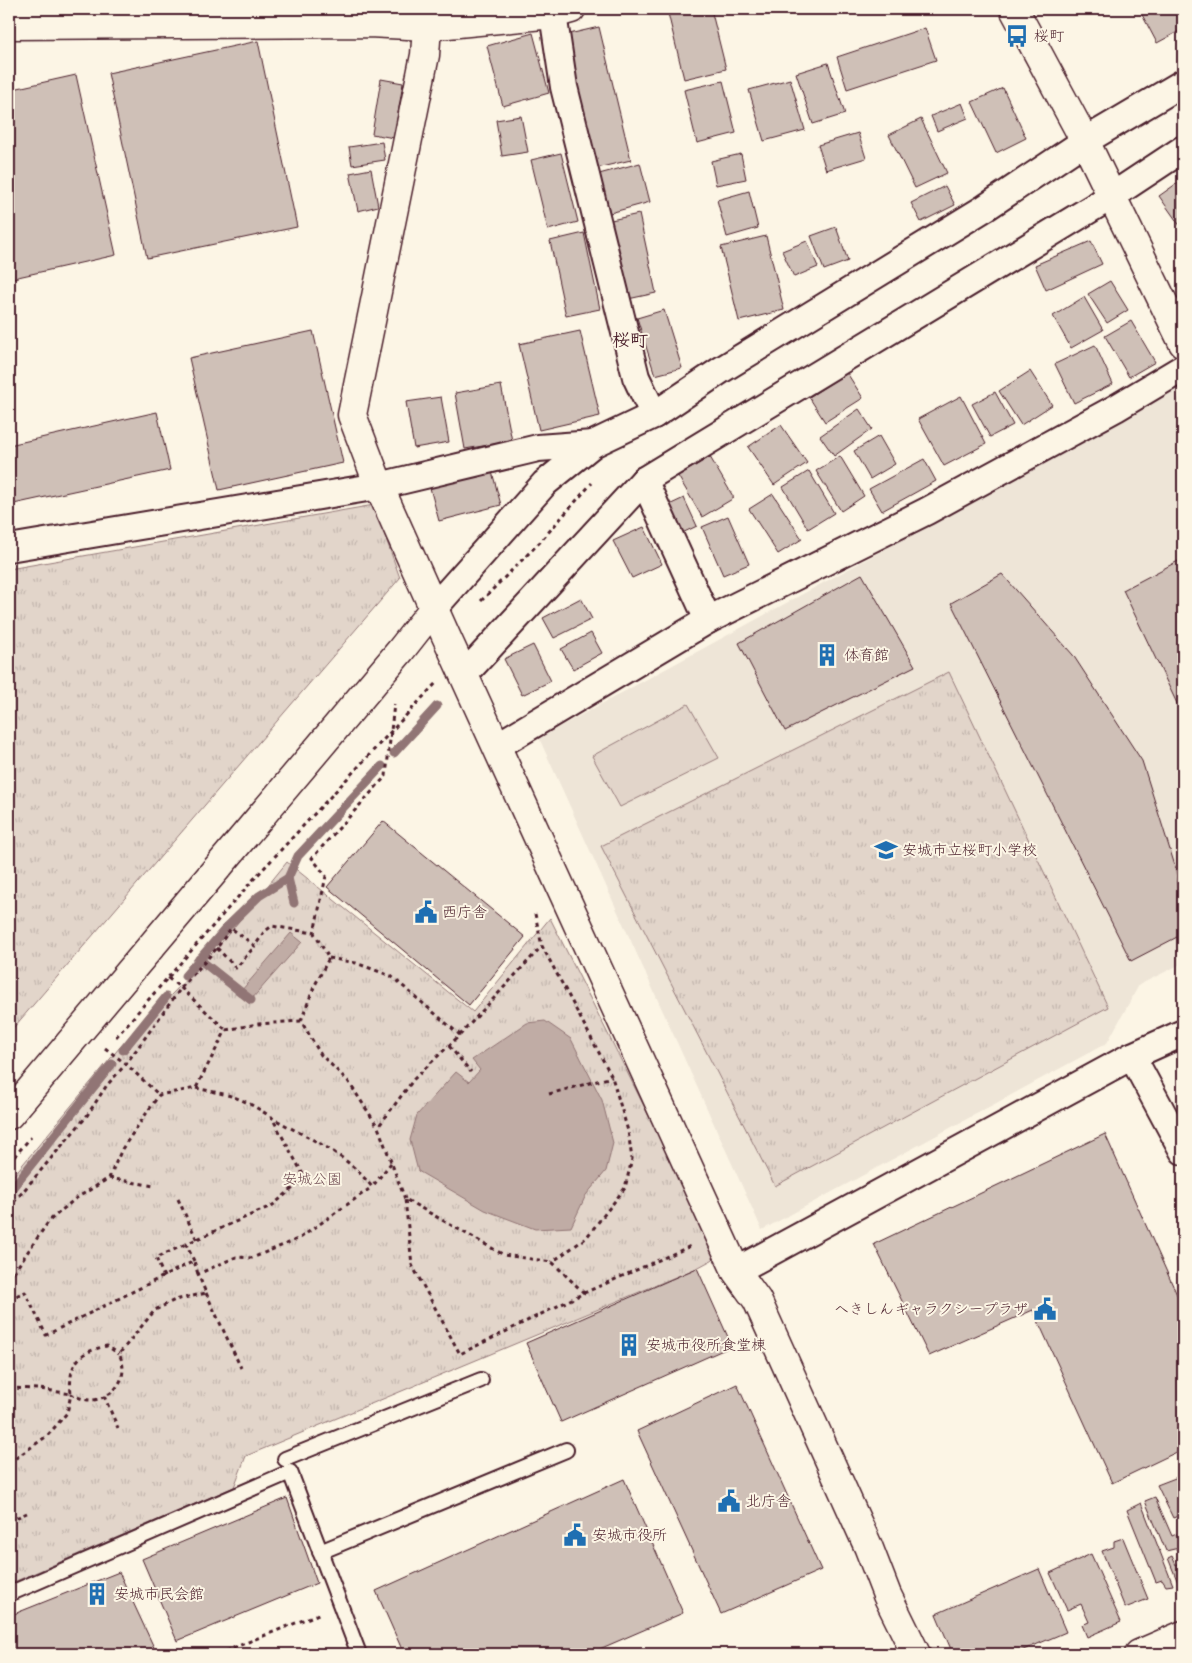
<svg xmlns="http://www.w3.org/2000/svg" width="1192" height="1663" viewBox="0 0 1192 1663" font-family="'Comic Neue','Klee One',sans-serif">
	<style>
		.built { fill: #eee5d7 }
		.grass { fill: url(#grass-tufts); stroke: #967a7a }
		.pitch { fill: #e2d5ca; stroke: #967a7a }
		.water { fill: #c0aca5; stroke: #917474 }
		.lines { fill: none; stroke-linecap: round; stroke-linejoin: round }
		.stream { stroke: #917474; stroke-width: 9 }
		.building { fill: #cfc0b7; stroke: #4a1f2b }
		.service-casing { stroke: #4a1f2b; stroke-width: 18 }
		.minor-casing { stroke: #4a1f2b; stroke-width: 30 }
		.tertiary-casing { stroke: #4a1f2b; stroke-width: 31 }
		.primary-casing { stroke: #4a1f2b; stroke-width: 31 }
		.path { stroke: #4a1f2b; stroke-width: 3; stroke-dasharray: 4 4; stroke-linecap: butt }
		.service { stroke: #fcf5e5; stroke-width: 14 }
		.minor { stroke: #fcf5e5; stroke-width: 26 }
		.tertiary { stroke: #fcf5e5; stroke-width: 28 }
		.primary { stroke: #fcf5e5; stroke-width: 28 }
		.labels { text-anchor: middle; dominant-baseline: central; stroke-width: 4; stroke-linejoin: round; paint-order: stroke }
		.poi-label { font-size: 15px; fill: #4a1f2b; stroke: #fcf5e5; text-anchor: start }
		.park-label { font-size: 15px; fill: #704c53; stroke: #fcf5e5 }
		.quarter-label { font-size: 18px; font-weight: bold; fill: #4a1f2b; stroke: #fcf5e5 }
	</style>
	<defs>
		<pattern id="grass-tufts" width="24" height="20" patternUnits="userSpaceOnUse" patternTransform="scale(1.25)"><rect width="24" height="20" fill="#e2d5ca"/><path d="M3 7l-1-3M5 7V3M7 7l1-3M15 17l-1-3M17 17v-4M19 17l1-3" fill="none" stroke="#c3b6ae"/></pattern>
	</defs>
	<rect width="100%" height="100%" fill="#fcf5e5"/>
	<filter id="ink" filterUnits="userSpaceOnUse"><feTurbulence type="fractalNoise" baseFrequency=".02" numOctaves="2"/><feDisplacementMap in="SourceGraphic" scale="10" xChannelSelector="R" yChannelSelector="G"/><feConvolveMatrix kernelMatrix="1 2 1 2 8 2 1 2 1" color-interpolation-filters="sRGB"/></filter>
	<g filter="url(#ink)">
		<!-- built -->
		<polygon class="built" points="1175,391 1183,408 1183,963 1139,985 1107,1043 762,1230 539,738"/>
		<!-- grass -->
		<g class="grass">
			<polygon points="374,505 400,578 9,1033 9,569"/>
			<polygon points="949,672 1108,1007 775,1186 601,846"/>
			<polygon points="287,862 473,1012 550,918 719,1256 697,1268 246,1456 234,1487 9,1584 9,1181 120,1047 217,948"/>
		</g>
		<!-- pitch -->
		<polygon class="pitch" points="688,704 719,758 620,807 592,756"/>
		<!-- water -->
		<g class="water">
			<polygon points="291,933 302,942 251,1000 241,991"/>
			<polygon points="545,1021 571,1039 602,1100 613,1143 606,1171 586,1195 571,1227 535,1229 485,1210 418,1171 410,1140 417,1115 456,1072 469,1082 480,1070 472,1060 527,1023"/>
		</g>
		<g class="lines">
			<!-- stream -->
			<g class="stream">
				<polyline points="394,753 437,706"/>
				<polyline points="288,878 294,903"/>
				<polyline points="199,959 251,1000"/>
				<polyline points="185,976 228,926 259,896 288,878 298,856 382,766"/>
				<polyline points="123,1050 166,997"/>
				<polyline points="9,1192 112,1064"/>
			</g>
		</g>
		<!-- building -->
		<g class="building">
			<polygon points="667,9 711,9 726,69 684,79"/>
			<polygon points="1139,9 1183,9 1183,29 1157,43"/>
			<polygon points="599,27 631,160 597,168 565,35"/>
			<polygon points="925,28 936,60 847,89 837,57"/>
			<polygon points="533,33 549,93 503,106 487,46"/>
			<polygon points="258,41 297,227 147,258 108,73"/>
			<polygon points="828,63 845,114 813,124 796,73"/>
			<polygon points="76,75 116,255 9,279 9,90"/>
			<polygon points="381,79 403,83 394,138 372,134"/>
			<polygon points="790,79 805,130 764,141 749,90"/>
			<polygon points="723,81 736,133 697,143 684,90"/>
			<polygon points="1003,88 1026,138 996,153 972,102"/>
			<polygon points="962,103 968,118 937,131 931,116"/>
			<polygon points="521,116 528,152 502,156 496,120"/>
			<polygon points="921,119 947,173 915,188 889,135"/>
			<polygon points="858,133 866,158 826,170 818,145"/>
			<polygon points="382,142 385,160 352,165 349,147"/>
			<polygon points="561,153 578,222 548,230 531,160"/>
			<polygon points="741,154 746,179 716,185 711,161"/>
			<polygon points="640,163 650,202 610,213 599,174"/>
			<polygon points="371,169 378,206 358,211 350,173"/>
			<polygon points="1183,179 1183,230 1159,196"/>
			<polygon points="945,186 955,205 921,222 911,203"/>
			<polygon points="749,191 758,228 727,237 717,200"/>
			<polygon points="639,214 656,293 628,299 611,220"/>
			<polygon points="836,227 848,261 824,270 811,236"/>
			<polygon points="584,233 600,309 566,316 550,241"/>
			<polygon points="766,236 784,310 739,321 721,247"/>
			<polygon points="807,241 818,267 794,277 782,251"/>
			<polygon points="1091,241 1102,264 1046,290 1035,265"/>
			<polygon points="1110,281 1128,310 1107,323 1088,294"/>
			<polygon points="1084,297 1103,330 1071,348 1053,316"/>
			<polygon points="664,310 682,368 655,375 637,318"/>
			<polygon points="1131,321 1155,362 1129,377 1105,336"/>
			<polygon points="313,331 343,463 219,490 189,358"/>
			<polygon points="580,331 600,416 539,430 519,344"/>
			<polygon points="1095,345 1113,384 1074,403 1055,364"/>
			<polygon points="1030,371 1052,405 1021,425 999,391"/>
			<polygon points="847,373 863,398 825,422 809,397"/>
			<polygon points="501,385 512,441 465,449 455,393"/>
			<polygon points="995,392 1013,425 990,437 972,404"/>
			<polygon points="961,396 986,444 944,466 918,419"/>
			<polygon points="441,397 449,442 414,448 406,402"/>
			<polygon points="859,409 872,429 834,456 820,436"/>
			<polygon points="157,412 170,470 9,505 9,445"/>
			<polygon points="781,425 807,463 774,485 748,447"/>
			<polygon points="879,436 895,464 870,479 854,451"/>
			<polygon points="840,456 864,496 841,511 816,471"/>
			<polygon points="710,457 734,498 702,517 678,476"/>
			<polygon points="924,459 936,481 882,511 869,489"/>
			<polygon points="491,468 501,505 439,521 429,484"/>
			<polygon points="809,471 834,513 808,529 783,487"/>
			<polygon points="773,494 802,539 778,554 749,509"/>
			<polygon points="684,498 697,526 680,534 667,506"/>
			<polygon points="728,516 749,564 723,575 702,527"/>
			<polygon points="644,527 662,564 632,578 613,541"/>
			<polygon points="1180,560 1183,565 1183,716 1123,590"/>
			<polygon points="862,574 915,666 785,731 739,643"/>
			<polygon points="1002,574 1073,655 1142,761 1176,869 1181,935 1131,961 951,603"/>
			<polygon points="581,598 592,619 554,638 543,618"/>
			<polygon points="591,633 602,653 573,669 561,649"/>
			<polygon points="533,645 551,681 522,695 504,659"/>
			<polygon points="383,821 525,937 469,1005 327,887"/>
			<polygon points="1105,1134 1183,1308 1183,1449 1112,1483 1033,1310 929,1356 874,1244"/>
			<polygon points="697,1268 732,1346 561,1422 526,1343"/>
			<polygon points="737,1384 821,1570 721,1614 637,1431"/>
			<polygon points="1183,1475 1183,1514 1173,1518 1157,1485"/>
			<polygon points="624,1479 683,1613 588,1654 404,1654 376,1591"/>
			<polygon points="1155,1497 1172,1536 1179,1533 1183,1547 1166,1551 1145,1501"/>
			<polygon points="287,1498 317,1583 177,1641 142,1559"/>
			<polygon points="1141,1503 1173,1585 1166,1586 1162,1580 1156,1582 1127,1510"/>
			<polygon points="1123,1538 1148,1599 1125,1608 1102,1551 1114,1547 1114,1541"/>
			<polygon points="1091,1554 1121,1622 1087,1637 1082,1625 1089,1622 1081,1604 1067,1610 1050,1573"/>
			<polygon points="1172,1556 1176,1565 1183,1561 1183,1595 1168,1558"/>
			<polygon points="1039,1569 1066,1632 1014,1654 953,1654 936,1614"/>
			<polygon points="119,1572 157,1654 9,1654 9,1616"/>
		</g>
		<g class="lines">
			<defs>
				<g id="service">
					<polyline points="285,1459 481,1380"/>
					<polyline points="320,1552 566,1450"/>
					<polyline points="9,1594 290,1472 359,1654"/>
				</g>
				<g id="minor">
					<polyline points="553,14 564,87 636,377 654,415"/>
					<polyline points="427,26 431,9"/>
					<polyline points="644,480 708,620"/>
					<polyline points="9,548 379,486 538,448 593,444"/>
					<polyline points="434,608 545,483 593,444 654,415 721,370 985,208 1085,141 1183,83"/>
					<polyline points="464,675 644,480 1112,196 1183,149"/>
					<polyline points="497,746 708,620 927,511 1116,408 1183,368"/>
					<polyline points="1132,1056 1183,1151"/>
					<polyline points="736,1271 1132,1056 1183,1033"/>
				</g>
				<g id="tertiary">
					<polyline points="1014,9 1085,141 1183,343"/>
					<polyline points="9,25 369,23 427,26 553,14 571,9"/>
					<polyline points="427,26 425,55 352,415 379,486 446,636 736,1271 757,1300 868,1546 887,1595 916,1654"/>
					<polyline points="9,1115 401,650 434,608"/>
				</g>
				<polyline id="primary" points="1139,1654 1183,1635"/>
			</defs>
			<!-- service casing -->
			<use href="#service" class="service-casing"/>
			<!-- minor casing -->
			<use href="#minor" class="minor-casing"/>
			<!-- tertiary casing -->
			<use href="#tertiary" class="tertiary-casing"/>
			<!-- primary casing -->
			<use href="#primary" class="primary-casing"/>
			<!-- path -->
			<g class="path">
				<polyline points="481,601 540,542 592,483"/>
				<polyline points="535,914 542,946 612,1077 628,1131 632,1159 625,1188 586,1238 552,1262"/>
				<polyline points="217,948 236,968 255,946"/>
				<polyline points="329,958 356,963 391,976 460,1035"/>
				<polyline points="168,978 181,988 226,1030"/>
				<polyline points="301,1021 314,987 329,958 314,933"/>
				<polyline points="226,1030 258,1024 301,1021 321,1055 348,1081 378,1127"/>
				<polyline points="116,1037 252,881 437,682"/>
				<polyline points="449,1046 471,1072"/>
				<polyline points="105,1048 126,1064 159,1095"/>
				<path d="M196,1088C208,1091 222,1093 234,1097C248,1102 259,1109 271,1117C310,1140 343,1150 372,1187L391,1163"/>
				<polyline points="549,1094 612,1077"/>
				<polyline points="9,1163 31,1137"/>
				<polyline points="109,1178 154,1186"/>
				<polyline points="178,1199 197,1240"/>
				<polyline points="405,1199 378,1127 414,1079 460,1035 542,946"/>
				<polyline points="9,1208 86,1117 107,1085 126,1064 181,988 217,948 231,928 255,946 264,932 272,926 314,933 326,876 312,858 386,776 394,704"/>
				<polyline points="194,1261 186,1244 273,1205 305,1178 271,1116"/>
				<polyline points="164,1277 156,1258 186,1244"/>
				<polyline points="9,1279 49,1221 75,1199 109,1178 122,1149 159,1095 196,1088 226,1030"/>
				<polyline points="206,1293 241,1368"/>
				<polyline points="584,1293 552,1262 504,1255 405,1199 412,1265 460,1354 584,1293 693,1245"/>
				<polyline points="9,1299 25,1292 46,1335 194,1261 198,1274"/>
				<path d="M9,1388L40,1389L71,1394C68,1364 78,1352 107,1346L119,1354"/>
				<polyline points="104,1396 118,1428"/>
				<path d="M9,1463L47,1436L67,1413L71,1394C77,1397 86,1401 93,1400C117,1397 130,1374 119,1354L155,1310L175,1300L206,1293L198,1274L236,1257L252,1258L300,1238L372,1187"/>
				<polyline points="9,1521 27,1513"/>
				<polyline points="218,1654 321,1613"/>
			</g>
			<!-- service -->
			<use href="#service" class="service"/>
			<!-- minor -->
			<use href="#minor" class="minor"/>
			<!-- tertiary -->
			<use href="#tertiary" class="tertiary"/>
			<!-- primary -->
			<use href="#primary" class="primary"/>
		</g>
	</g>
	<!-- icons -->
	<defs>
		<symbol id="bus-bare" viewBox="-9 -9 18 18"><path d="M-5-6H5V4H4V6H2V4H-2V6H-4V4H-5ZM-3.5-4V0h7V-4ZM-3.5 1.2v1.5H-2V1.2ZM2 1.2v1.5H3.5V1.2Z" fill="#1f6fb2" stroke="#fcf5e5" stroke-width="2.5" paint-order="stroke"/></symbol>
		<symbol id="building-bare" viewBox="-9 -9 18 18"><path d="M-4-6H4V6H1V3H-1V6H-4ZM-2.5-4.3h1.7v1.8h-1.7ZM.8-4.3h1.7v1.8H.8ZM-2.5-1h1.7V.8h-1.7ZM.8-1h1.7V.8H.8Z" fill="#1f6fb2" stroke="#fcf5e5" stroke-width="2.5" paint-order="stroke"/></symbol>
		<symbol id="school-bare" viewBox="-9 -9 18 18"><path d="M0-5L7-2L0 1L-7-2ZM-4 1L0 2.5L4 1V4Q0 6-4 4Z" fill="#1f6fb2" stroke="#fcf5e5" stroke-width="2.5" paint-order="stroke"/></symbol>
		<symbol id="civic-bare" viewBox="-9 -9 18 18"><path d="M-.6-6.5H3V-4.5H.6V-3L4-1V1h2V6H-6V1h2V-1L-.6-3ZM-1.2 2.5V6h2.4V2.5Z" fill="#1f6fb2" stroke="#fcf5e5" stroke-width="2.5" paint-order="stroke"/></symbol>
	</defs>
	<g fill-rule="evenodd">
		<use href="#bus-bare" x="1001" y="20" width="32" height="32"/>
		<use href="#building-bare" x="811" y="639" width="32" height="32"/>
		<use href="#school-bare" x="870" y="834" width="32" height="32"/>
		<use href="#civic-bare" x="410" y="896" width="32" height="32"/>
		<use href="#civic-bare" x="1029" y="1293" width="32" height="32"/>
		<use href="#building-bare" x="613" y="1329" width="32" height="32"/>
		<use href="#civic-bare" x="713" y="1485" width="32" height="32"/>
		<use href="#civic-bare" x="559" y="1519" width="32" height="32"/>
		<use href="#building-bare" x="81" y="1578" width="32" height="32"/>
	</g>
	<g class="labels">
		<!-- poi labels -->
		<g class="poi-label">
			<text x="1034" y="36">桜町</text>
			<text x="844" y="655">体育館</text>
			<text x="902" y="850">安城市立桜町小学校</text>
			<text x="442" y="912">西庁舎</text>
			<text x="1028" y="1309" text-anchor="end">へきしんギャラクシープラザ</text>
			<text x="646" y="1345">安城市役所食堂棟</text>
			<text x="746" y="1501">北庁舎</text>
			<text x="592" y="1535">安城市役所</text>
			<text x="114" y="1594">安城市民会館</text>
		</g>
		<!-- park labels -->
		<g class="park-label">
			<text x="312" y="1179">安城公園</text>
		</g>
		<!-- quarter labels -->
		<g class="quarter-label">
			<text x="630" y="340">桜町</text>
		</g>
	</g>
	<!-- margin -->
	<rect width="1192" height="1663" fill="none" stroke="#fcf5e5" stroke-width="30"/>
	<rect x="15" y="15" width="1162" height="1633" fill="none" stroke="#4a1f2b" stroke-width="2" filter="url(#ink)"/>
</svg>
